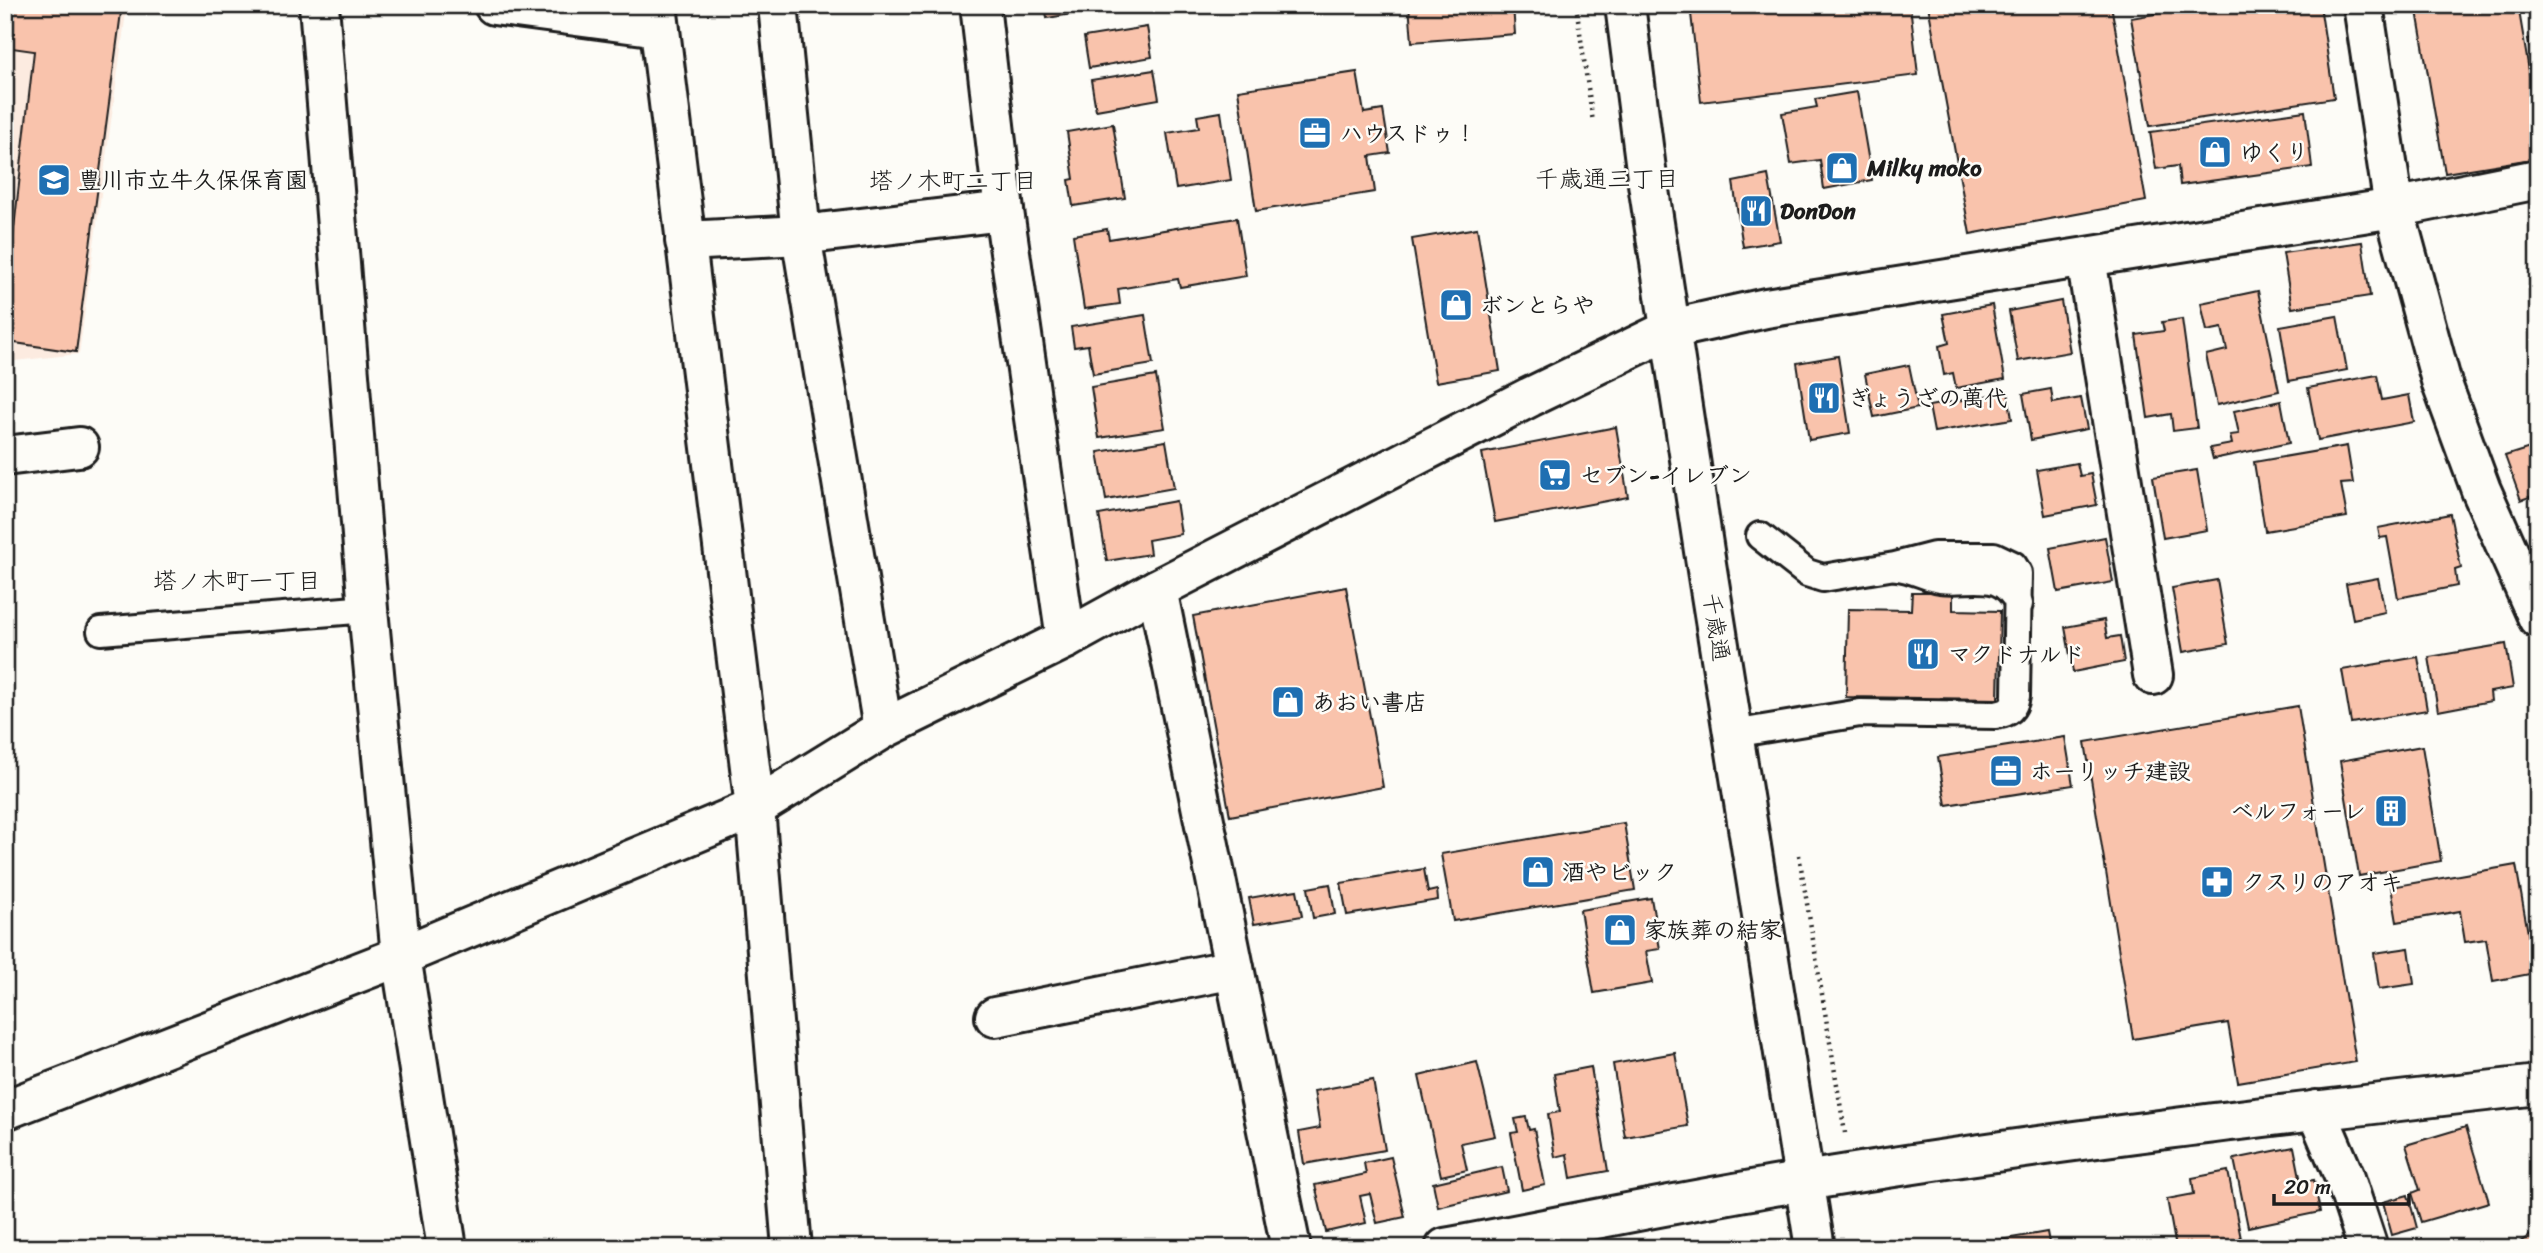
<svg xmlns="http://www.w3.org/2000/svg" width="2543" height="1253" viewBox="0 0 2543 1253" font-family="Sriracha,'Klee One',sans-serif">
	<style>
		.built { fill: #fcebe0 }
		.building { fill: #f9c3ac; stroke: #1c1c1c; stroke-width: 2 }
		.lines { fill: none; stroke-linecap: round; stroke-linejoin: round }
		.lane-casing { stroke: #1c1c1c; stroke-width: 32 }
		.street-casing { stroke: #1c1c1c; stroke-width: 44 }
		.secondary-casing { stroke: #1c1c1c; stroke-width: 44 }
		.path { stroke: #1c1c1c; stroke-width: 4.5; stroke-dasharray: 2 5; stroke-linecap: butt }
		.lane { stroke: #fdfcf7; stroke-width: 26 }
		.street { stroke: #fdfcf7; stroke-width: 38 }
		.secondary { stroke: #fdfcf7; stroke-width: 38 }
		.labels { text-anchor: middle; dominant-baseline: central; stroke-width: 5; stroke-linejoin: round; paint-order: stroke }
		.poi-label { font-size: 23px; font-weight: bold; fill: #1c1c1c; stroke: #fdfcf7; text-anchor: start }
		.street-label { font-size: 23px; fill: #1c1c1c; stroke: #fdfcf7 }
		.neighbourhood-label { font-size: 24px; fill: #1c1c1c; stroke: #fdfcf7 }
	</style>
	<rect width="100%" height="100%" fill="#fdfcf7"/>
	<filter id="ink" filterUnits="userSpaceOnUse"><feTurbulence type="fractalNoise" baseFrequency=".0143" numOctaves="2"/><feDisplacementMap in="SourceGraphic" scale="14" xChannelSelector="R" yChannelSelector="G"/><feConvolveMatrix kernelMatrix="1 2 1 2 8 2 1 2 1" color-interpolation-filters="sRGB"/></filter>
	<g filter="url(#ink)">
		<!-- built -->
		<polygon class="built" points="5,5 127,5 79,354 5,362"/>
		<!-- building -->
		<g class="building">
			<polygon points="5,5 122,5 76,352 8,342 9,353 5,354 5,264 10,264 34,51 5,47"/>
			<polygon points="1045,5 1097,5 1097,10 1047,18"/>
			<polygon points="1409,5 1513,5 1515,34 1412,42"/>
			<polygon points="1690,5 1910,5 1918,75 1701,102"/>
			<polygon points="1928,5 2111,5 2146,201 1970,234"/>
			<polygon points="2207,5 2320,5 2334,98 2150,126 2131,18"/>
			<polygon points="2416,5 2518,5 2538,124 2538,158 2445,173"/>
			<polygon points="1147,27 1152,57 1089,68 1084,37"/>
			<polygon points="2538,36 2538,91 2528,39"/>
			<polygon points="1154,70 1159,99 1096,110 1091,80"/>
			<polygon points="1357,72 1364,113 1383,110 1390,153 1370,156 1375,192 1256,211 1238,90"/>
			<polygon points="1857,92 1872,180 1824,189 1820,160 1791,164 1782,113 1817,107 1815,99"/>
			<polygon points="2305,111 2312,167 2180,185 2178,166 2156,169 2150,132"/>
			<polygon points="1221,112 1231,180 1176,189 1167,133 1199,128 1197,116"/>
			<polygon points="1113,124 1125,198 1073,206 1069,180 1074,179 1067,132"/>
			<polygon points="1768,175 1780,241 1743,247 1733,182"/>
			<polygon points="1237,218 1246,276 1180,287 1178,279 1118,289 1120,304 1084,309 1073,235 1107,229 1109,239"/>
			<polygon points="1477,228 1500,371 1436,382 1412,239"/>
			<polygon points="2362,242 2370,296 2292,308 2283,253"/>
			<polygon points="2258,291 2279,391 2217,405 2206,355 2227,350 2222,328 2207,331 2201,303"/>
			<polygon points="2061,301 2070,352 2018,361 2009,311"/>
			<polygon points="1992,305 2005,379 1956,388 1953,373 1944,375 1939,346 1949,343 1943,314"/>
			<polygon points="1145,315 1153,364 1093,374 1088,345 1074,347 1071,327"/>
			<polygon points="2337,316 2347,370 2289,381 2280,326"/>
			<polygon points="2182,319 2197,428 2173,431 2171,414 2148,418 2136,335 2164,331 2162,322"/>
			<polygon points="1838,356 1850,433 1809,440 1797,363"/>
			<polygon points="1909,365 1918,408 1874,417 1865,374"/>
			<polygon points="2377,375 2382,400 2409,395 2414,422 2318,440 2308,388"/>
			<polygon points="1156,376 1165,428 1099,438 1091,387"/>
			<polygon points="2051,389 2053,403 2081,398 2087,429 2031,440 2023,394"/>
			<polygon points="2008,392 2012,419 1934,432 1929,406"/>
			<polygon points="2281,401 2289,443 2213,459 2210,448 2232,444 2230,435 2239,434 2234,411"/>
			<polygon points="1616,427 1628,497 1495,522 1482,453"/>
			<polygon points="1166,441 1174,488 1106,500 1098,452"/>
			<polygon points="2347,446 2353,483 2341,484 2347,517 2265,531 2254,462"/>
			<polygon points="2536,446 2538,494 2521,500 2505,456"/>
			<polygon points="2077,463 2080,476 2091,474 2097,505 2045,515 2037,470"/>
			<polygon points="2197,470 2207,530 2163,538 2153,477"/>
			<polygon points="1176,501 1181,534 1148,540 1150,554 1107,561 1099,515"/>
			<polygon points="2450,514 2461,568 2455,570 2457,586 2398,598 2387,537 2380,538 2378,528"/>
			<polygon points="2105,537 2113,582 2058,592 2050,548"/>
			<polygon points="2378,578 2385,612 2353,619 2346,584"/>
			<polygon points="2217,580 2228,644 2183,652 2172,588"/>
			<polygon points="1346,587 1383,787 1230,816 1193,616"/>
			<polygon points="1912,592 1953,592 1953,610 2000,611 1998,699 1846,697 1848,609 1911,610"/>
			<polygon points="2104,620 2107,638 2120,636 2124,662 2073,672 2065,627"/>
			<polygon points="2506,644 2513,688 2490,692 2491,701 2438,711 2429,657"/>
			<polygon points="2418,657 2427,710 2351,723 2342,670"/>
			<polygon points="2298,706 2356,1062 2238,1082 2228,1023 2133,1039 2085,742"/>
			<polygon points="2065,737 2073,785 1946,805 1938,757"/>
			<polygon points="2422,746 2441,861 2359,876 2340,761"/>
			<polygon points="1624,823 1635,890 1453,921 1441,854"/>
			<polygon points="2516,865 2535,973 2493,981 2486,939 2465,942 2460,911 2397,922 2391,887"/>
			<polygon points="1424,869 1428,892 1437,890 1438,900 1347,915 1341,883"/>
			<polygon points="1330,884 1335,914 1313,918 1308,888"/>
			<polygon points="1297,890 1302,916 1254,924 1249,898"/>
			<polygon points="1651,898 1660,949 1646,951 1652,983 1594,993 1580,910"/>
			<polygon points="2409,948 2414,984 2379,989 2374,953"/>
			<polygon points="1675,1053 1688,1126 1625,1137 1613,1064"/>
			<polygon points="1477,1062 1495,1136 1461,1143 1467,1170 1441,1176 1419,1076"/>
			<polygon points="1591,1067 1608,1171 1571,1178 1567,1154 1555,1157 1548,1114 1560,1112 1554,1074"/>
			<polygon points="1373,1080 1385,1150 1304,1164 1299,1132 1320,1128 1314,1091"/>
			<polygon points="1526,1117 1529,1130 1534,1129 1545,1185 1522,1190 1511,1133 1518,1132 1515,1119"/>
			<polygon points="2466,1127 2489,1202 2421,1222 2412,1193 2420,1190 2406,1145"/>
			<polygon points="2294,1147 2301,1182 2314,1180 2320,1212 2248,1227 2234,1159"/>
			<polygon points="1391,1157 1405,1217 1377,1223 1370,1194 1360,1196 1366,1223 1326,1232 1315,1185 1366,1174 1364,1163"/>
			<polygon points="1502,1167 1507,1191 1438,1207 1433,1183"/>
			<polygon points="2228,1171 2242,1244 2222,1248 2176,1248 2167,1199 2194,1194 2192,1178"/>
			<polygon points="2408,1195 2417,1228 2392,1235 2383,1202"/>
			<polygon points="2538,1230 2538,1248 2523,1248 2520,1242"/>
			<polygon points="2047,1232 2050,1248 1953,1248"/>
			<polygon points="2269,1242 2270,1248 2248,1248"/>
		</g>
		<g class="lines">
			<defs>
				<g id="lane">
					<path d="M1897,567C1912,568 1926,577 1940,579C1974,583 2000,567 2019,604"/>
					<polyline points="101,631 368,609"/>
					<path d="M1733,734L1860,713L1996,715C2009,713 2014,709 2016,696L2018,573L2013,565L1994,556H1934L1895,566L1823,578L1807,573L1760,536"/>
				</g>
				<g id="street">
					<polyline points="319,5 368,609 401,956 447,1248"/>
					<polyline points="494,5 659,27"/>
					<polyline points="657,5 755,808 792,1248"/>
					<polyline points="778,5 801,235 883,729"/>
					<polyline points="980,5 1004,211 1066,639"/>
					<polyline points="2363,5 2394,208 2442,384 2481,490 2538,618"/>
					<polyline points="685,241 801,235 1004,211"/>
					<polyline points="2086,258 2153,675"/>
					<polyline points="5,456 79,447"/>
					<polyline points="1157,589 1291,1248"/>
					<polyline points="995,1017 1234,969"/>
					<polyline points="5,1110 401,956 755,808 883,729 1066,639 1157,589 1530,397 1671,329 1766,308 2394,208 2538,179"/>
					<polyline points="2316,1110 2345,1178 2368,1248"/>
				</g>
				<g id="secondary">
					<polyline points="1625,5 1647,177 1704,551 1815,1248"/>
					<path d="M1445,1248C1565,1226 1685,1200 1805,1181C2048,1141 2293,1113 2538,1085"/>
				</g>
			</defs>
			<!-- lane casing -->
			<use href="#lane" class="lane-casing"/>
			<!-- street casing -->
			<use href="#street" class="street-casing"/>
			<!-- secondary casing -->
			<use href="#secondary" class="secondary-casing"/>
			<!-- path -->
			<g class="path">
				<polyline points="1576,5 1593,122"/>
				<polyline points="1799,855 1845,1133"/>
			</g>
			<!-- lane -->
			<use href="#lane" class="lane"/>
			<!-- street -->
			<use href="#street" class="street"/>
			<!-- secondary -->
			<use href="#secondary" class="secondary"/>
		</g>
	</g>
	<!-- icons -->
	<defs>
		<symbol id="office-square" viewBox="-11 -11 22 22"><rect x="-9" y="-9" width="18" height="18" rx="4" fill="#1f6fb2" stroke="#fdfcf7"/><path d="M-6-3h4V-5.5h4V-3h4V5H-6ZM-1-4.5V-3h2v-1.5ZM-6 0V1H6V0Z" fill="#fff"/></symbol>
		<symbol id="shop-square" viewBox="-11 -11 22 22"><rect x="-9" y="-9" width="18" height="18" rx="4" fill="#1f6fb2" stroke="#fdfcf7"/><path d="M-5-2.5h2.3a2.7 3.5 0 0 1 5.4 0H5L5.5 6h-11ZM-1.5-2.5h3a1.5 2.3 0 0 0-3 0Z" fill="#fff"/></symbol>
		<symbol id="school-square" viewBox="-11 -11 22 22"><rect x="-9" y="-9" width="18" height="18" rx="4" fill="#1f6fb2" stroke="#fdfcf7"/><path d="M0-5L7-2L0 1L-7-2ZM-4 1L0 2.5L4 1V4Q0 6-4 4Z" fill="#fff"/></symbol>
		<symbol id="restaurant-square" viewBox="-11 -11 22 22"><rect x="-9" y="-9" width="18" height="18" rx="4" fill="#1f6fb2" stroke="#fdfcf7"/><path d="M-5-6h1v4h1v-4h1v4h1v-4h1v5L-1.5 .5V6h-2V.5L-5-1ZM5-6V6H3V1.5H1.5Q1.5-4 5-6Z" fill="#fff"/></symbol>
		<symbol id="supermarket-square" viewBox="-11 -11 22 22"><rect x="-9" y="-9" width="18" height="18" rx="4" fill="#1f6fb2" stroke="#fdfcf7"/><path d="M-6-5.5h2.5l.6 2H6L4.5 2H-2.5L-4.4-4H-6ZM-1.5 3.2a1.3 1.3 0 1 0 .1 0ZM3 3.2a1.3 1.3 0 1 0 .1 0Z" fill="#fff"/></symbol>
		<symbol id="building-square" viewBox="-11 -11 22 22"><rect x="-9" y="-9" width="18" height="18" rx="4" fill="#1f6fb2" stroke="#fdfcf7"/><path d="M-4-6H4V6H1V3H-1V6H-4ZM-2.5-4.3h1.7v1.8h-1.7ZM.8-4.3h1.7v1.8H.8ZM-2.5-1h1.7V.8h-1.7ZM.8-1h1.7V.8H.8Z" fill="#fff"/></symbol>
		<symbol id="pharmacy-square" viewBox="-11 -11 22 22"><rect x="-9" y="-9" width="18" height="18" rx="4" fill="#1f6fb2" stroke="#fdfcf7"/><path d="M-2-6h4v4h4v4h-4v4h-4v-4h-4v-4h4Z" fill="#fff"/></symbol>
	</defs>
	<g fill-rule="evenodd">
		<use href="#office-square" x="1296" y="114" width="38" height="38"/>
		<use href="#shop-square" x="2196" y="133" width="38" height="38"/>
		<use href="#shop-square" x="1823" y="149" width="38" height="38"/>
		<use href="#school-square" x="35" y="161" width="38" height="38"/>
		<use href="#restaurant-square" x="1737" y="192" width="38" height="38"/>
		<use href="#shop-square" x="1437" y="286" width="38" height="38"/>
		<use href="#restaurant-square" x="1805" y="379" width="38" height="38"/>
		<use href="#supermarket-square" x="1536" y="456" width="38" height="38"/>
		<use href="#restaurant-square" x="1904" y="635" width="38" height="38"/>
		<use href="#shop-square" x="1269" y="683" width="38" height="38"/>
		<use href="#office-square" x="1987" y="752" width="38" height="38"/>
		<use href="#building-square" x="2372" y="792" width="38" height="38"/>
		<use href="#shop-square" x="1519" y="853" width="38" height="38"/>
		<use href="#pharmacy-square" x="2198" y="863" width="38" height="38"/>
		<use href="#shop-square" x="1601" y="911" width="38" height="38"/>
	</g>
	<g class="labels">
		<!-- poi labels -->
		<g class="poi-label">
			<text x="1340" y="133">ハウスドゥ！</text>
			<text x="2240" y="152">ゆくり</text>
			<text x="1867" y="168">Milky moko</text>
			<text x="78" y="180">豊川市立牛久保保育園</text>
			<text x="1780" y="211">DonDon</text>
			<text x="1480" y="305">ボンとらや</text>
			<text x="1848" y="398">ぎょうざの萬代</text>
			<text x="1580" y="475">セブン-イレブン</text>
			<text x="1948" y="654">マクドナルド</text>
			<text x="1312" y="702">あおい書店</text>
			<text x="2030" y="771">ホーリッチ建設</text>
			<text x="2366" y="811" text-anchor="end">ベルフォーレ</text>
			<text x="1562" y="872">酒やビック</text>
			<text x="2242" y="882">クスリのアオキ</text>
			<text x="1644" y="930">家族葬の結家</text>
		</g>
		<!-- street labels -->
		<g class="street-label">
			<text transform="translate(1716 627) rotate(81)">千歳通</text>
		</g>
		<!-- neighbourhood labels -->
		<g class="neighbourhood-label">
			<text x="1607" y="179">千歳通三丁目</text>
			<text x="953" y="181">塔ノ木町二丁目</text>
			<text x="237" y="581">塔ノ木町一丁目</text>
		</g>
	</g>
	<!-- margin -->
	<rect width="2543" height="1253" fill="none" stroke="#fdfcf7" stroke-width="28"/>
	<rect x="14" y="14" width="2515" height="1225" fill="none" stroke="#1c1c1c" stroke-width="2.5" filter="url(#ink)"/>
	<!-- scale -->
	<path d="M2274 1194v10h135v-10" fill="none" stroke="#1c1c1c" stroke-width="3.5"/>
	<text x="2284" y="1194" font-size="21" fill="#1c1c1c" stroke="#fdfcf7" stroke-width="5" paint-order="stroke">20 m</text>
</svg>
